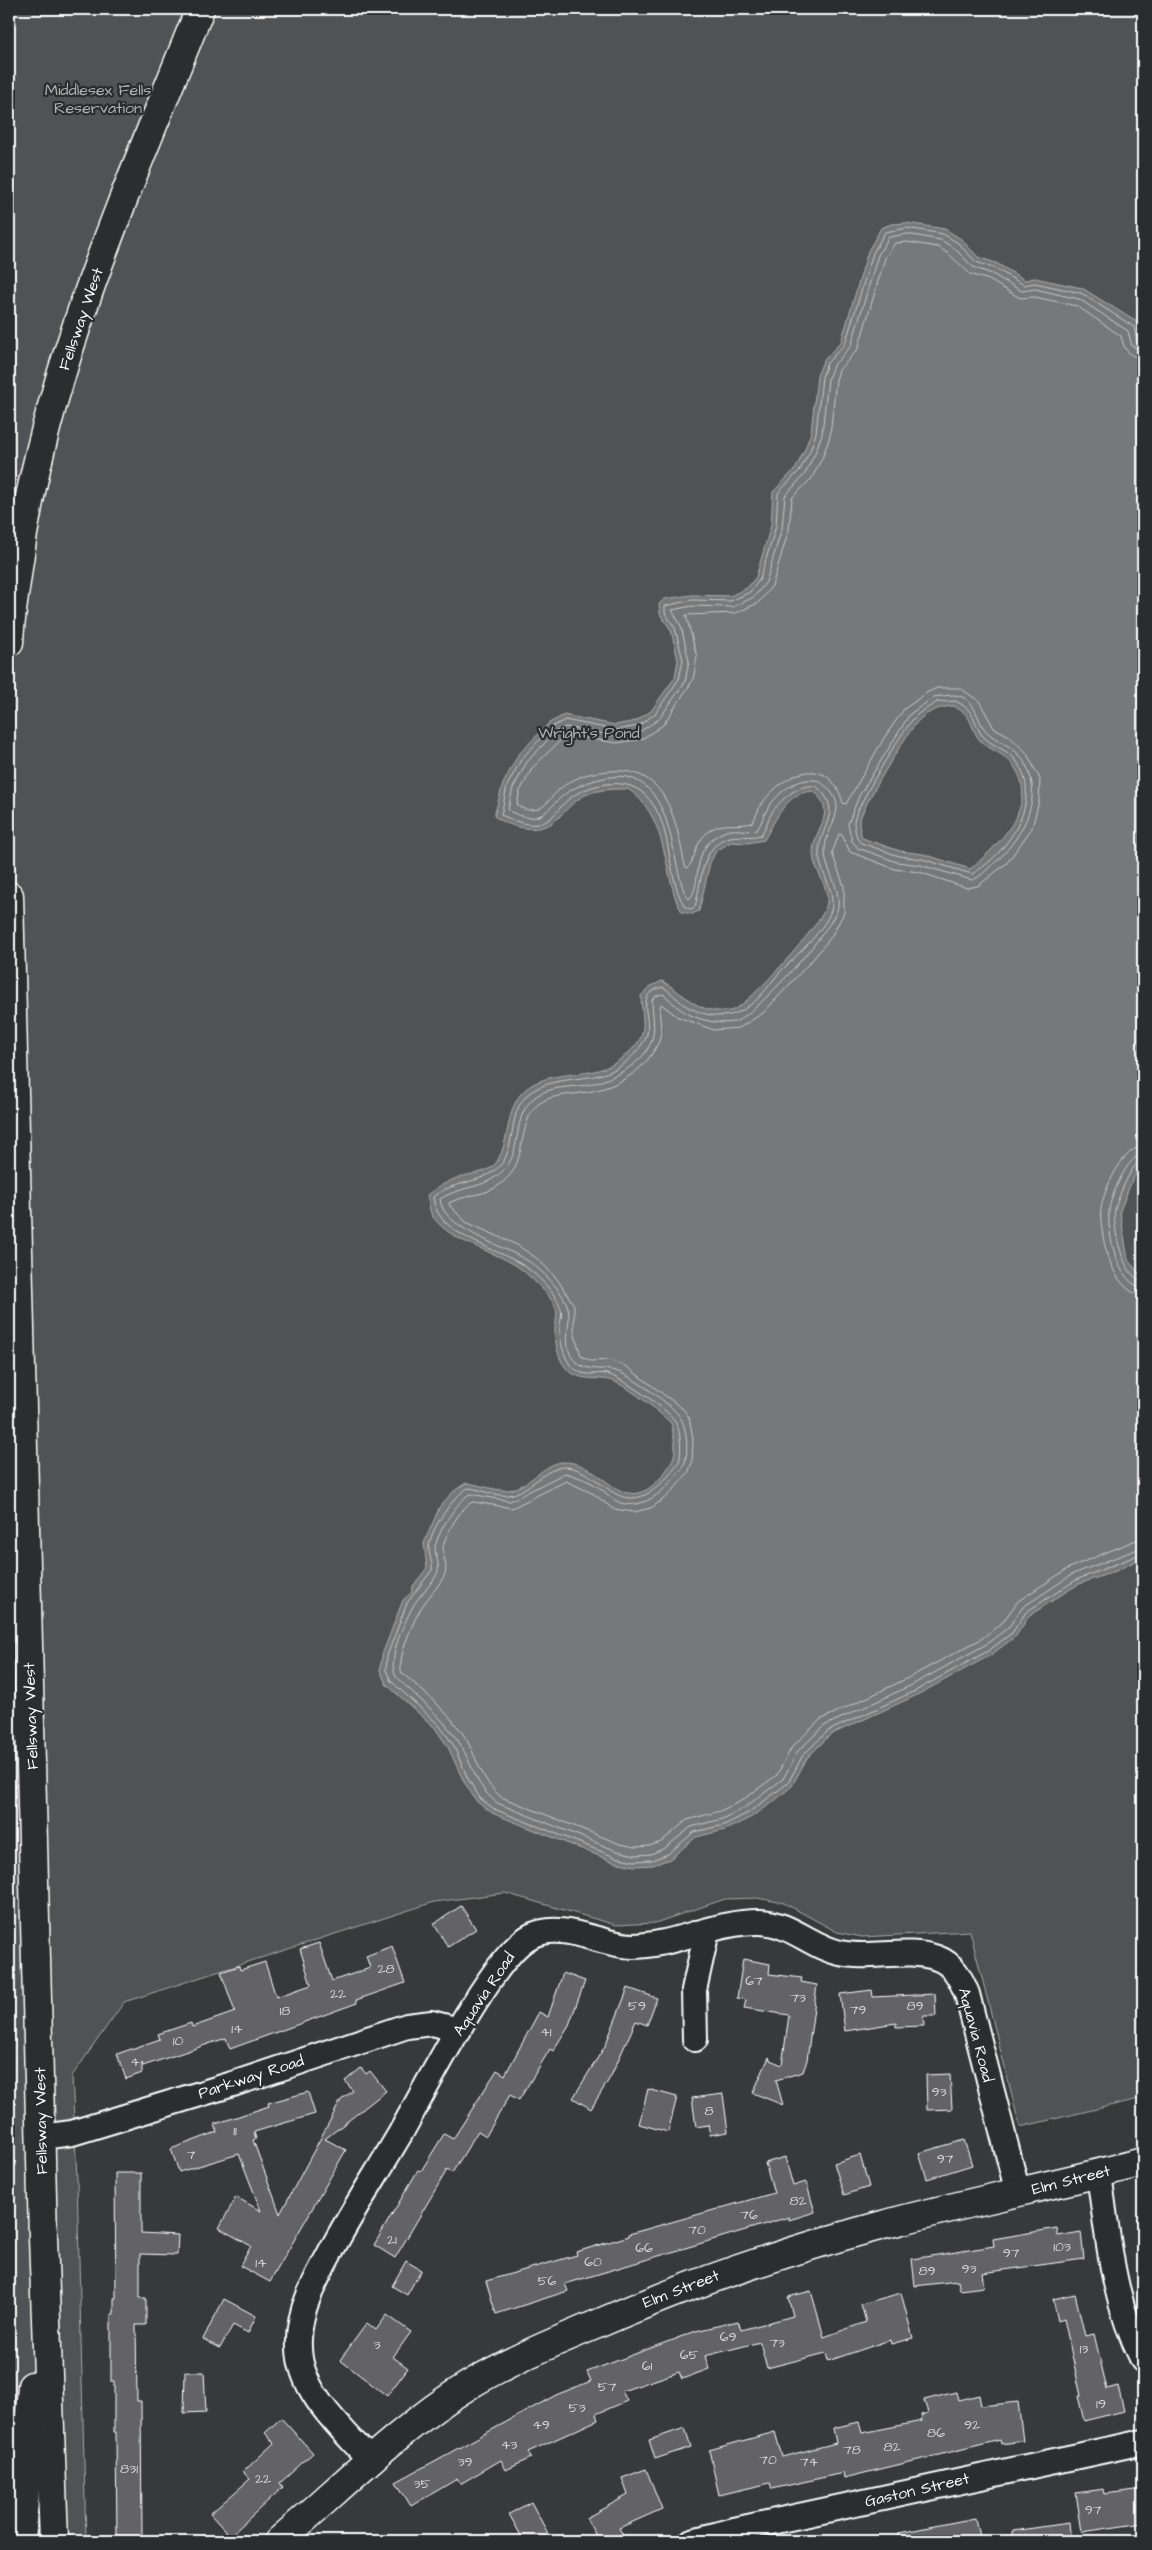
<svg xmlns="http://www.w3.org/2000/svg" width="1152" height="2550" viewBox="0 0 1152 2550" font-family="'Architects Daughter',sans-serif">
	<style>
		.green { fill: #505354; stroke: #a8a9aa }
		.water { fill: #767879; stroke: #adaeaf; fill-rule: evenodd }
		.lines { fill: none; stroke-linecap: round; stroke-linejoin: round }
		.shore { stroke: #c8c9c9; stroke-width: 1 }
		.building { fill: #636465; stroke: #fff }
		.street-casing { stroke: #fff; stroke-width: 28 }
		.secondary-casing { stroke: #fff; stroke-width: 31 }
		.street { stroke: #2a2d2e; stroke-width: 24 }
		.secondary { stroke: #2a2d2e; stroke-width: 28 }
		.labels { text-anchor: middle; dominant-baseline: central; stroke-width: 4.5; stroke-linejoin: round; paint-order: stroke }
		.number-label { font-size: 14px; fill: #d8d8d8 }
		.park-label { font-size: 16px; fill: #b0b2b2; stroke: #2a2d2e }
		.street-label { font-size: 16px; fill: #fff; stroke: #2a2d2e }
	</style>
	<rect width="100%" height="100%" fill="#373a3b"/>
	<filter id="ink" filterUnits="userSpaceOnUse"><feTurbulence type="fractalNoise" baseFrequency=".02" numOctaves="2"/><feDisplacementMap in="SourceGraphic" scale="10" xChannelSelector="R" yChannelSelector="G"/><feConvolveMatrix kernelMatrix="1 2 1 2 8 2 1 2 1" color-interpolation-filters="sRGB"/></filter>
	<g filter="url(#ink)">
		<!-- green -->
		<polygon class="green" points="9,9 1143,9 1143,2098 1020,2127 970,1931 862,1937 837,1932 784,1903 757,1898 725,1899 655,1923 616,1925 505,1893 434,1902 124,2002 72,2076 77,2179 86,2541 9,2541"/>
		<!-- water -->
		<path class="water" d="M907,223L945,229L961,239L978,257L996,263L1025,280L1035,278L1082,288L1140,324L1143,363V1161L1130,1185L1120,1211L1128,1260L1143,1278V1557L1116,1571L1079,1584L1064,1593L1029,1616L1016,1636L991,1655L917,1695L830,1735L807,1758L792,1786L772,1803L750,1818L725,1830L696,1837L670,1859L653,1865L634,1866L614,1862L492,1813L477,1802L464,1782L448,1747L435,1728L386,1684L380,1670L382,1655L403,1600L412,1592L413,1586L427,1568L424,1543L440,1506L454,1491L466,1483C479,1484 494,1491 507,1490C529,1489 544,1461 565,1462C605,1463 623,1522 662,1476C679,1455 676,1449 671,1423C655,1409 635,1391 615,1382C598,1375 581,1384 566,1368C558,1360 554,1339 555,1328C555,1323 558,1315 556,1309C552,1297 539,1286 530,1277C503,1249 457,1249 433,1217C429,1212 429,1202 427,1195C437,1187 448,1181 460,1177C475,1172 491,1174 499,1158C511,1135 505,1102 530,1086C562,1066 597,1084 629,1052C634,1048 640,1040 642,1034C645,1023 641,1007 641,996L649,987L662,981C681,991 695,1010 718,1011C722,1011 729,1012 733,1010C749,1005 821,924 826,907C832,888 813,871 813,853C814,826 838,815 814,791C785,792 777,819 764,840L747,843L731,842L716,851L710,863L699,911L692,914L682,912L677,903C663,863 665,814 628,789C614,789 598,789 585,795C572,802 566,811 556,820C538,835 511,828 494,816L503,784L518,755L549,723L564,715L615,725L636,721L651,711L675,677L678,660L671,630L660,614L659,604L665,599L692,595L730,596L747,588L756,577L771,525L773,492L796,468L805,449L811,432L817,376L823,361L841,342L868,251L881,228L891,224ZM954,706C958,709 964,712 966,715C974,724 973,736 984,744C993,751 1004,754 1012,764C1043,802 998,846 970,869L923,854L900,851L862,838C861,833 859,827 859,823C860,810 909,729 919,720C930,710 941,707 954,706Z"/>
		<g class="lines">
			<!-- shore -->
			<g class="shore">
				<path d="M1143,345L1137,341L1134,327L1081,293L1035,283L1024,285L994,268L976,262L958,243L943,234L907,228L885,232L873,253L845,344L827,363L822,377L816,433L810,451L800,470L778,493L776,526L760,579L750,592L731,601L692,600L665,606V613L675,628L683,660L679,679L655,714L638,726L616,730L565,720L552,727L522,758L507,786L501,815C512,820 526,826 538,824C553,822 559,806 570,798C589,784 625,776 644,794C675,822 664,873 685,907L691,909L695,907C701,885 701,843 730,837C739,835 750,838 761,835C766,828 768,818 773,811C783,797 799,784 816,786C844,810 821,824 819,851C817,868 834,886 832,906C829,927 795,957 781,971C771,982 762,997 750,1005C740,1013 732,1016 719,1016C708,1016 692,1010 683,1004C676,998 671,992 663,987C634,994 651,1015 647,1034C644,1044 634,1055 627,1061C600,1085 563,1073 534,1090C507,1106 517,1140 503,1162C487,1185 454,1179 433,1197C436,1238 504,1248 531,1271C541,1279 558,1296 561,1309C563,1316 559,1324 560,1332C561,1345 565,1365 578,1371C587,1377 597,1372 607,1374C620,1377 669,1410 675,1421C681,1431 682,1452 679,1462C677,1466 673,1471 670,1474C659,1486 647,1499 629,1498C609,1497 592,1469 566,1467C546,1466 529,1492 509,1495C496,1497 481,1489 468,1488C453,1496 431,1529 429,1546C428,1555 433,1561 432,1570L407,1603L387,1656L386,1670L391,1681L439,1725L453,1744L468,1779L480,1798L494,1809L615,1857L634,1861L652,1860L668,1854L694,1832L724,1825L748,1813L788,1783L803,1755L828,1731L915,1691L988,1651L1012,1633L1026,1612L1076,1580L1143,1553"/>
				<path d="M1143,351L1132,346L1128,331L1079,299L1035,289L1022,291L992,274L973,267L954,248L941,240L907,234L889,237L878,255L851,346L833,366L828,379L822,434L815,453L805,474L785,496L782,528L766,582L754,597L733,607L692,606L672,610L681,626L689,661L685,682L659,719L641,731L616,736L566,727L556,731L527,762L513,788L508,809C511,813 516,814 521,816C544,823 550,805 565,794C579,783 615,772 631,778C669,791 671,846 680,878C682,885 684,894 689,899C704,886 687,846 726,831C735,828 747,832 757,830C762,823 763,815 768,808C778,792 799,775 819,781C856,807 824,825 825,852C825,870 841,886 838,907C835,927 753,1018 734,1022C717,1025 694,1019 680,1009C673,1005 670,998 663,994L656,996L652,1000C652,1011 655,1024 653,1035C648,1065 606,1083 579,1086C565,1087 547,1088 535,1097C512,1115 522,1147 507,1166C488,1190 464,1184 440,1199C442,1231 513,1247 535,1266C547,1276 564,1293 568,1308C572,1324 560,1348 576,1362C587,1372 605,1367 619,1372C634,1378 671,1404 680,1417C687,1427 689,1453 684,1465C683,1470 678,1473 675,1477C664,1490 653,1501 636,1504C617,1507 611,1496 597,1486C587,1480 576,1476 565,1473L510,1501L470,1494C457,1501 437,1533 435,1548C435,1557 441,1564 437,1574C430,1587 418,1596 412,1608C403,1626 387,1658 396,1677C417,1697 440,1715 456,1738C473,1762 473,1784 497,1803L617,1851L635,1855L651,1854L665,1848L691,1827L722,1819L744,1808L783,1779L798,1751L824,1726L912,1685L985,1645L1008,1628L1023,1607L1073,1574L1143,1547"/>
				<path d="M1143,358C1129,358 1124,349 1121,336L1077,306L1035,297L1020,298L989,280L970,274L949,254L938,247L907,242L895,243L885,258L858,349L839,370L836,380L830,436L823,456L812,478L792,498L789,529L772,586L758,603L736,613L686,615L697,657L693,680L663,725L642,739L617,743L566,735L533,767L520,791L517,804C521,810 531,811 538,809C547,806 552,795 560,789C565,784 573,780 580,777C589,773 600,772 610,771C668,766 676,822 685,866L687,868C693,863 695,851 699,843C714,817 732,828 752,823C757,816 758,808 763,802C787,771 829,753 843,803L846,804L884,738L904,709L928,692L937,688H960L979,701L994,728L1008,735L1026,752L1040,779L1039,801L1032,828L1007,863L978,886L967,888L919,872L895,869L850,852L842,835L839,834L832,853L844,886V913L831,937L813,959L763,1013L739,1028L714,1030L678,1017L661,1004C657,1015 664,1029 659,1041C645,1073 614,1089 581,1093C568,1095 551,1095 540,1103C522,1115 524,1147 516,1165C513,1173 505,1181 499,1185C488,1195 464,1195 449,1203L450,1206L466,1222L517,1245L539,1260L557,1279L574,1305V1331L581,1356L591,1361L609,1360L627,1367L683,1409L689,1417L693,1439L692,1463L688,1473L669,1495L651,1508L634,1512L613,1509L594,1494L566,1481L512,1508L473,1502C462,1505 444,1536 443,1548C442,1559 450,1565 443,1578C436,1590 425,1600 419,1612C412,1624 396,1661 402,1673C424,1692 446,1710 463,1734C477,1755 480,1780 501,1797L620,1844L635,1847L649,1846L661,1842L687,1820L720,1811L741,1801L777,1775L792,1747L820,1720L908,1678L981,1639L1002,1623L1018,1601L1069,1568L1136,1540L1143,1539"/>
				<path d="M954,695C974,697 975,713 983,727C991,740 1011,744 1021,757C1049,795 1020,842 990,867C984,872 979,878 972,880L920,865L897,862L858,848L852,841L848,824L859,796L910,714L934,697Z"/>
				<path d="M937,702L956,701C961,704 968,708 971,713C977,722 977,732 986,739C996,748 1009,750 1017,762C1044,801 1007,854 972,874L922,859L899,856L861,843C856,839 854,827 854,821C856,807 903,729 915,717C920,711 930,707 937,702Z"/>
				<path d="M1143,1146C1123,1147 1103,1191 1101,1209C1099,1234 1112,1294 1143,1295"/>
				<path d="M1143,1154C1128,1154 1110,1197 1109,1211C1107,1231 1117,1286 1143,1287"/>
				<path d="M1143,1160C1132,1161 1118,1198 1115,1209C1112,1226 1123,1279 1143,1281"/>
			</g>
		</g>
		<!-- building -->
		<g class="building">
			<polygon points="461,1906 476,1929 448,1947 434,1924"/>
			<polygon points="319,1943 332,1981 370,1968 366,1956 392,1946 405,1983 356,2000 357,2003 230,2049 226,2038 143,2066 142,2063 142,2073 126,2079 117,2054 160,2039 158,2034 191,2023 192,2027 235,2012 221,1972 239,1966 240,1970 265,1962 276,1997 311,1985 300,1949"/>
			<polygon points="743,1959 770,1964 769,1974 802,1978 801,1982 817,1985 807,2060 803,2072 776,2080 783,2105 753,2093 769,2057 770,2060 782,2065 789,2015 744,2008 746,2000 737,1998"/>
			<polygon points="563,1973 585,1981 569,2025 553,2051 550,2049 519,2100 510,2095 486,2136 478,2131 452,2173 447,2170 395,2258 374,2245 418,2170 421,2171 444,2134 453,2139 497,2070 505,2075 539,2012 548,2017"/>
			<polygon points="628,1988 657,1998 647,2025 636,2021 611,2076 591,2109 573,2098 605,2046"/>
			<polygon points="872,1990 873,1997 935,1994 936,2016 923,2016 924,2026 896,2027 896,2023 845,2031 840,1994"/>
			<polygon points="361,2068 366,2074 370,2071 386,2091 325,2139 346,2150 270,2282 240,2266 251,2246 219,2228 236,2197 261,2211 239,2154 179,2172 171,2149 217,2132 215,2124 269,2106 268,2103 308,2092 315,2114 254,2132 256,2139 253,2140 280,2214 341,2100 353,2091 345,2081"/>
			<polygon points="950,2074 952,2109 927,2110 926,2075"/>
			<polygon points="648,2089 677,2097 668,2132 639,2124"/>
			<polygon points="723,2094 728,2132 710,2135 708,2125 696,2127 692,2098"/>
			<polygon points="964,2140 972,2165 927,2179 919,2153"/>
			<polygon points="860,2155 869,2187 844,2195 834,2163"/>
			<polygon points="785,2157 793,2186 806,2182 815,2212 789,2220 789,2217 565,2284 568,2291 496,2314 486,2281 577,2255 576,2252 629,2236 629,2234 774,2193 765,2163"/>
			<polygon points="115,2173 141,2173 141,2233 178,2235 177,2255 140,2254 140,2298 146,2298 146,2325 136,2325 137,2401 141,2401 142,2541 117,2541 116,2432 114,2432 114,2382 111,2382 111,2314 114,2314 114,2298 116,2298"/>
			<polygon points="1057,2228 1058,2236 1081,2232 1084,2259 982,2273 984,2287 960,2290 958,2281 915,2286 912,2259 994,2246 993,2239"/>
			<polygon points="406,2261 421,2270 407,2295 392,2286"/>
			<polygon points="811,2291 824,2337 866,2322 861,2304 901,2293 913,2338 891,2344 890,2340 828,2361 826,2353 767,2368 760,2342 705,2356 709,2369 682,2379 679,2372 622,2391 627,2401 596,2414 598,2420 528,2452 531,2458 506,2470 501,2460 460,2484 457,2479 411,2506 396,2482 556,2395 591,2381 587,2372 696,2331 738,2321 741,2330 793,2316 788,2297"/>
			<polygon points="1075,2294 1085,2336 1094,2334 1107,2389 1118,2386 1124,2411 1084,2421 1078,2396 1081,2396 1064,2319 1058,2321 1053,2299"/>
			<polygon points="224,2299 256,2316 248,2333 233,2325 220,2348 203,2339"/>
			<polygon points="387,2315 411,2332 393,2357 408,2368 387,2396 340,2360 367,2323 376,2330"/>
			<polygon points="185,2372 204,2372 206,2412 184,2413"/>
			<polygon points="956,2392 958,2400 979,2395 981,2406 1018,2402 1023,2441 1001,2444 1000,2440 844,2478 843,2473 772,2489 770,2483 719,2495 709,2450 775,2432 782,2457 836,2443 833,2428 859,2422 862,2433 922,2421 921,2415 928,2413 924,2400"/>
			<polygon points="281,2418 313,2453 280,2483 283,2487 230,2536 210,2514 250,2479 243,2472 274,2443 265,2433"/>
			<polygon points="685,2428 691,2447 655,2459 649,2440"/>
			<polygon points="646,2469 662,2509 619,2528 626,2541 599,2541 586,2518 628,2495 622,2478"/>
			<polygon points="1104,2489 1105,2494 1143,2489 1143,2523 1082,2532 1076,2493"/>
			<polygon points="531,2502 552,2541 524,2541 509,2514"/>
			<polygon points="975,2518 980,2541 900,2541 899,2533"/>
			<polygon points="1069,2523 1071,2541 1013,2541 1013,2531"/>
		</g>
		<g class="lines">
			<defs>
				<g id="street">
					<polyline points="695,2039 694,1990 707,1931"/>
					<polyline points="41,2137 72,2133 236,2083 407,2026 432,2023 459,2030"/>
					<path d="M1099,2174C1108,2238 1113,2302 1143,2360"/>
					<path d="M370,2460C342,2428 300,2393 299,2348C298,2329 302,2312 309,2295C334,2239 369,2187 400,2134C424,2092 493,1954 531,1936C562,1920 600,1945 632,1946C675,1946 716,1921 760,1922C791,1923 811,1947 840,1953C871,1960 907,1947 937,1958C954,1964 961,1979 967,1994L1018,2193"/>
					<polyline points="692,2541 734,2530 1143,2442"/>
				</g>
				<g id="secondary">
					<path d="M9,642C10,617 15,592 18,567C44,372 128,190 200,9"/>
					<polyline points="9,896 43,2237 54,2541"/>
					<polyline points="21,2541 32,2386"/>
					<path d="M279,2541C341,2488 399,2428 469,2385C509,2361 552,2343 595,2325C691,2283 789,2250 890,2223C974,2201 1059,2184 1143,2162"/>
				</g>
			</defs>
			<!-- street casing -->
			<use href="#street" class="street-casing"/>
			<!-- secondary casing -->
			<use href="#secondary" class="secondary-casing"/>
			<!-- street -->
			<use href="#street" class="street"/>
			<!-- secondary -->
			<use href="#secondary" class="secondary"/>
		</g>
	</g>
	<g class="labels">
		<!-- number labels -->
		<g class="number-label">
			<text x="386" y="1969">28</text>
			<text x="754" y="1981">67</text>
			<text x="338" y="1994">22</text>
			<text x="798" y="1998">73</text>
			<text x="637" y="2006">59</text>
			<text x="915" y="2006">89</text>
			<text x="858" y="2010">79</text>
			<text x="285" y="2011">18</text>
			<text x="237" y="2029">14</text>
			<text x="546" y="2032">41</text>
			<text x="178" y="2041">10</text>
			<text x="135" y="2062">4</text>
			<text x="939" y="2092">93</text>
			<text x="709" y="2111">8</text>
			<text x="235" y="2131">11</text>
			<text x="191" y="2155">7</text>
			<text x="945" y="2159">97</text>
			<text x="798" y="2201">82</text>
			<text x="749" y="2215">76</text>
			<text x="697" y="2230">70</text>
			<text x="392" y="2240">21</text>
			<text x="1062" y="2247">103</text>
			<text x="644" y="2248">66</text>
			<text x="1011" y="2253">97</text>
			<text x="593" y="2262">60</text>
			<text x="261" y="2263">14</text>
			<text x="969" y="2269">93</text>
			<text x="927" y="2271">89</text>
			<text x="547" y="2281">56</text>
			<text x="728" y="2337">69</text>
			<text x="777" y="2343">73</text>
			<text x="377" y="2345">3</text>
			<text x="1084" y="2349">13</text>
			<text x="689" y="2355">65</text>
			<text x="647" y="2366">61</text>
			<text x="607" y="2387">57</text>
			<text x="1101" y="2404">19</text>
			<text x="577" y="2408">53</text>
			<text x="541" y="2425">49</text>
			<text x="972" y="2425">92</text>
			<text x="936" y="2433">86</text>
			<text x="509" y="2445">43</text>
			<text x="892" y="2447">82</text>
			<text x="852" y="2450">78</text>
			<text x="768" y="2460">70</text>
			<text x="465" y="2462">39</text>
			<text x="809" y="2462">74</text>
			<text x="129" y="2469">831</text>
			<text x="263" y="2479">22</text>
			<text x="422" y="2484">35</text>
			<text x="1093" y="2510">97</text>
		</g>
		<!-- park labels -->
		<g class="park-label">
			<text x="98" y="90">Middlesex Fells<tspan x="98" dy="18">Reservation</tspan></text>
			<text x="589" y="733">Wright's Pond</text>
		</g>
		<!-- street labels -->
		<g class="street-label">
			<text transform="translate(81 319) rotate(-71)">Fellsway West</text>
			<text transform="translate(31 1716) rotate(-92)">Fellsway West</text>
			<text transform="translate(484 1994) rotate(-56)">Aquavia Road</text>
			<text transform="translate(976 2035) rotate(75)">Aquavia Road</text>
			<text transform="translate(251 2077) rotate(-18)">Parkway Road</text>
			<text transform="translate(41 2121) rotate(-91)">Fellsway West</text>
			<text transform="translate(1071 2180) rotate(-14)">Elm Street</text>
			<text transform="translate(681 2289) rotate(-21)">Elm Street</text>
			<text transform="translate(917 2490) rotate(-13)">Gaston Street</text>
		</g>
	</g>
	<!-- margin -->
	<rect width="1152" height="2550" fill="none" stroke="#2a2d2e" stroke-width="30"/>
	<rect x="15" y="15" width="1122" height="2520" fill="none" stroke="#fff" stroke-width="2" filter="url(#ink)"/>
</svg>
